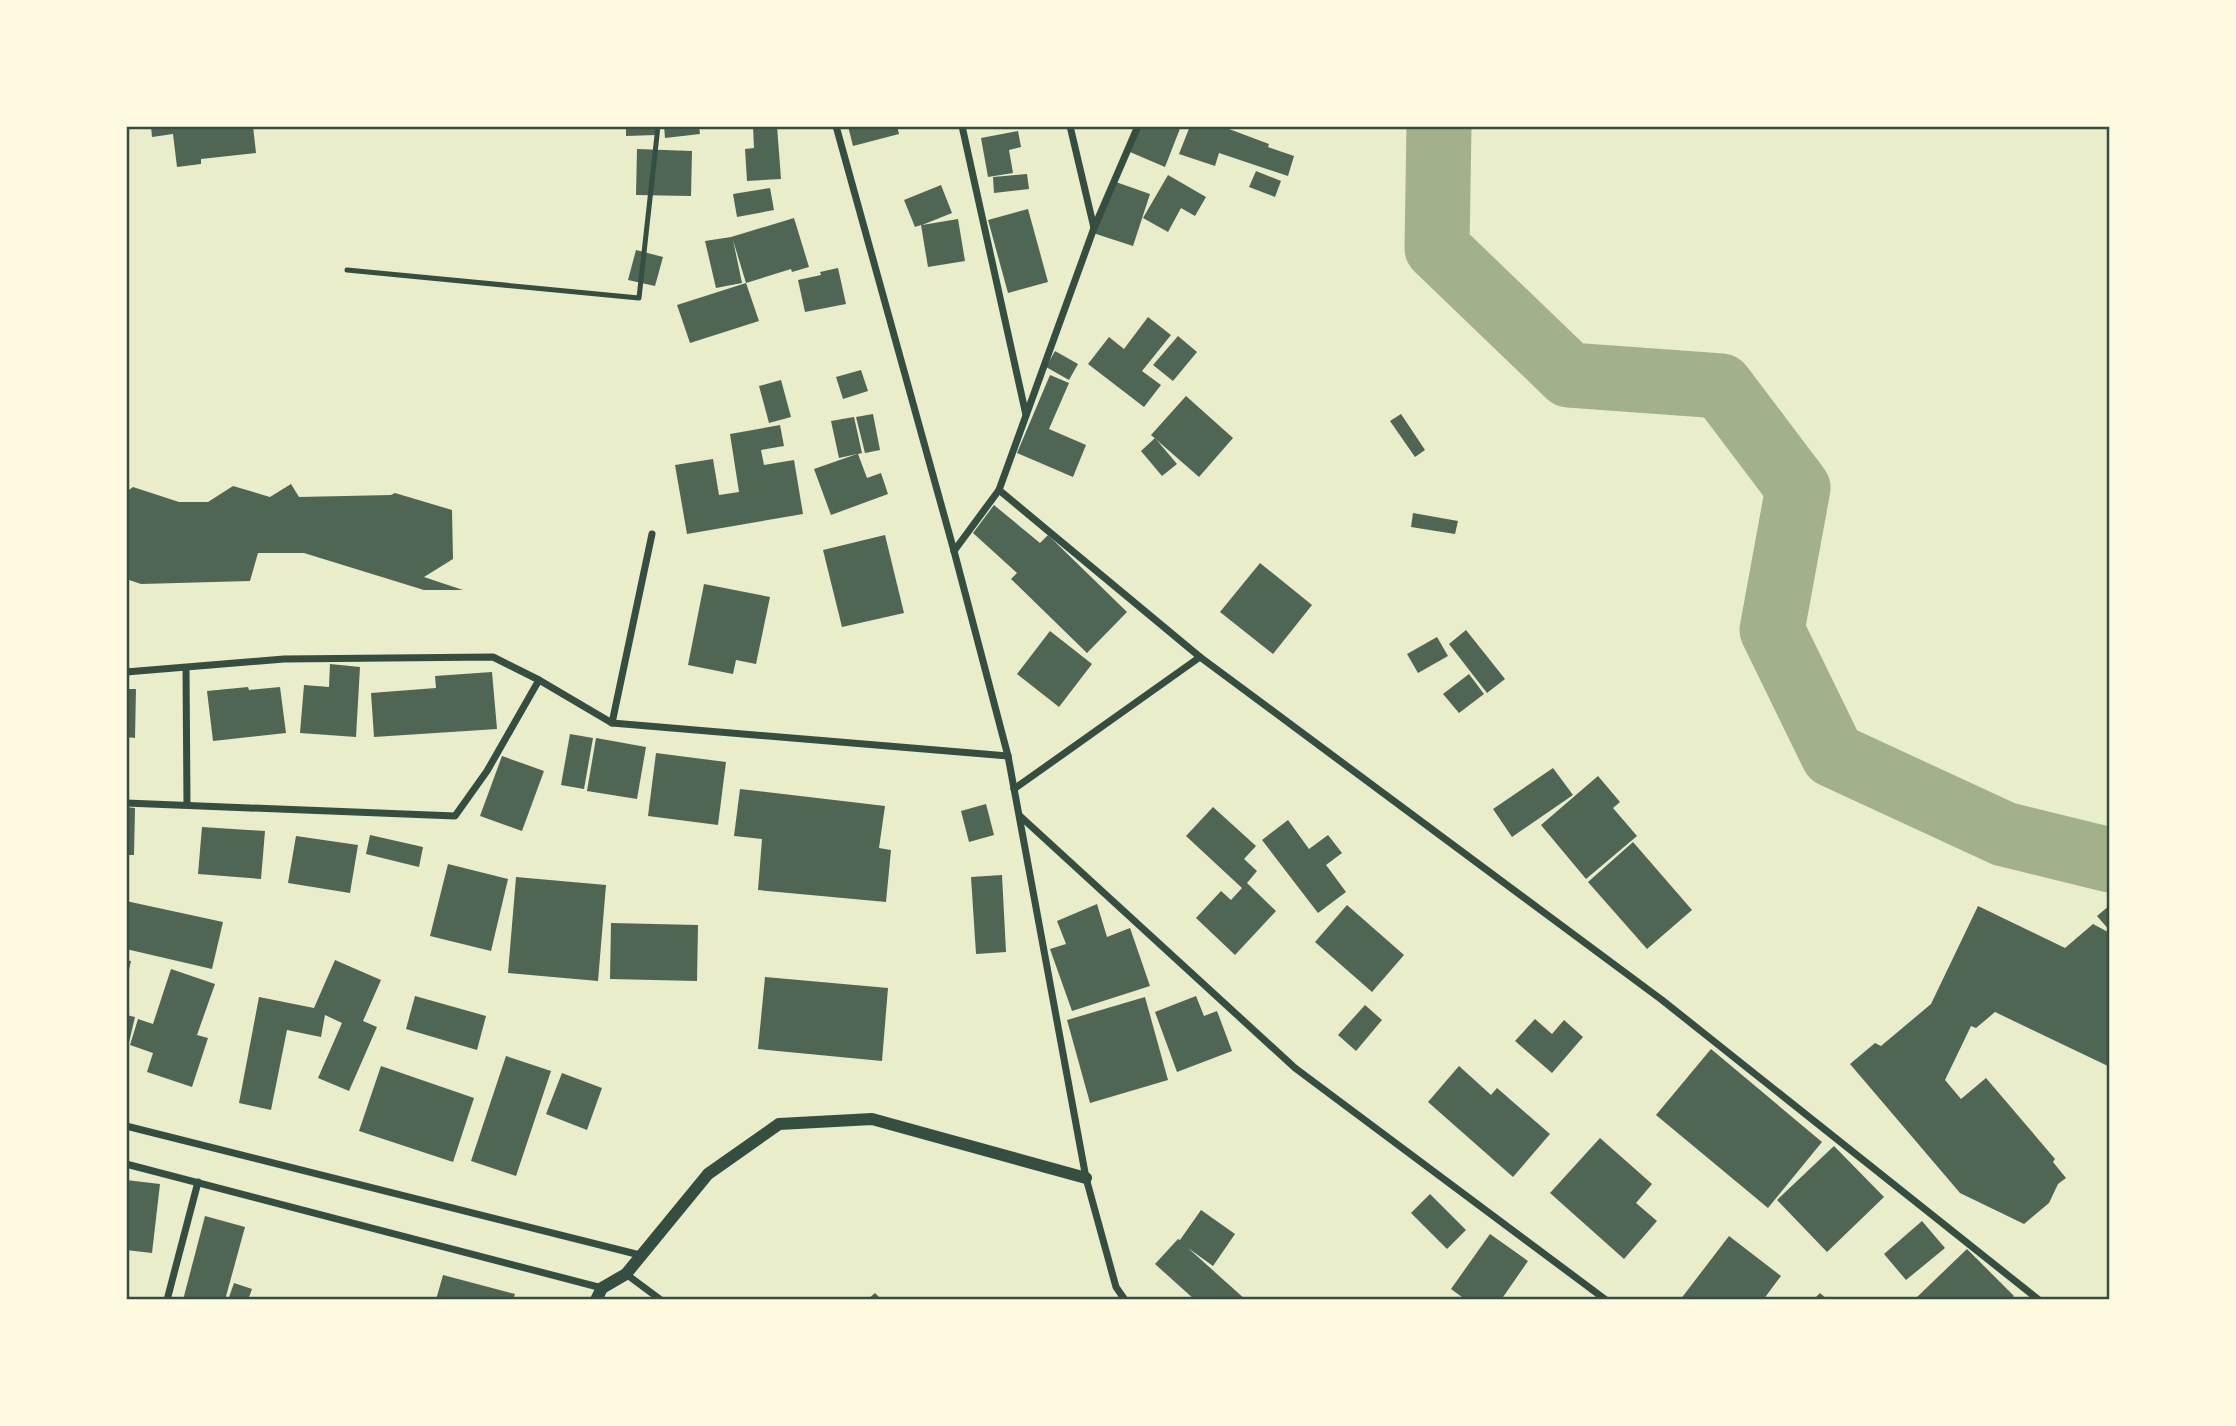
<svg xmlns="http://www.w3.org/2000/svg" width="2236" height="1426" viewBox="0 0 2236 1426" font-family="Inter,sans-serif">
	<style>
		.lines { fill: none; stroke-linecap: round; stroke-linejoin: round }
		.river { stroke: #a3b18a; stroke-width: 65 }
		.building { fill: #4f6655 }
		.service { stroke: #344e41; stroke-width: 5 }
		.minor { stroke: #344e41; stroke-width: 7 }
		.tertiary { stroke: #344e41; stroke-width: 12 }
		.neatline { fill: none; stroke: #344e41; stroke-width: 2.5 }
	</style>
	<rect width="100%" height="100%" fill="#e9edc9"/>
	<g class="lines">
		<!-- river -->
		<polyline class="river" points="1439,126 1437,248 1569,375 1721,386 1798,488 1772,630 1833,755 2004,834 2110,860"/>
	</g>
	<!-- building -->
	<g class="building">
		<polygon points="151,126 253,126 256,153 201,159 201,164 177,167 173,134 152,137"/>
		<polygon points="626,126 656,126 656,135 626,136"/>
		<polygon points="664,126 699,126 700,134 665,138"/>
		<polygon points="753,126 777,126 781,179 747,181 745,149 754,148"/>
		<polygon points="848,126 897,126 899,134 853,146"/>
		<polygon points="1141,126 1181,126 1165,167 1130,152"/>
		<polygon points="1190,126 1221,126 1269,144 1268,147 1294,156 1288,176 1219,153 1215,166 1179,154"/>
		<polygon points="1018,131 1021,147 1009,150 1013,173 988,177 981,138"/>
		<polygon points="637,149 692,151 691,196 636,195"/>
		<polygon points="1256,171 1281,181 1275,197 1249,187"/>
		<polygon points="1027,174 1029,189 994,193 993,177"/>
		<polygon points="1168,175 1206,197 1195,216 1181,208 1168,232 1143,218"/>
		<polygon points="1113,181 1150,194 1133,246 1093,233"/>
		<polygon points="941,185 952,213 922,225 958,219 965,261 928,267 921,225 915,227 904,200"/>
		<polygon points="770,188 774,210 737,217 733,194"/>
		<polygon points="1028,209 1048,282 1008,293 988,220"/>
		<polygon points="794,218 809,267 792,272 791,269 746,283 759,321 690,343 677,305 746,283 733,240 742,283 716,288 705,241 731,237"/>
		<polygon points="636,250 663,257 655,286 628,280"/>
		<polygon points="838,268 846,304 805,312 798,280 821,275 820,272"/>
		<polygon points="1148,317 1171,335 1142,371 1161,385 1144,407 1088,364 1109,337 1124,349"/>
		<polygon points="1178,336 1197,352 1173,381 1153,365"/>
		<polygon points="1055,351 1078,364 1069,380 1046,367"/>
		<polygon points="861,370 868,391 843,399 836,377"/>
		<polygon points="1050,375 1069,383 1049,429 1086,445 1073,477 1017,453"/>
		<polygon points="781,380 791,417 769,423 759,386"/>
		<polygon points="1186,396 1233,438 1199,477 1151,435"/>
		<polygon points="873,414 880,450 865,453 856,417"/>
		<polygon points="1401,414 1425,450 1415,457 1390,421"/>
		<polygon points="854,417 862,453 858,454 867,478 881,473 888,494 831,515 814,469 857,454 839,458 831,421"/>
		<polygon points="780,425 784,446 761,450 764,465 794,460 803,514 687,534 675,465 713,459 719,495 739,492 730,434"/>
		<polygon points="1155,438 1177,464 1162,476 1141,451"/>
		<polygon points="291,484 299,497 391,495 395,493 452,510 453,559 424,577 463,590 424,590 304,553 258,553 250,581 141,584 126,579 126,492 133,487 179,502 208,502 233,486 270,497"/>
		<polygon points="994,505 1040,543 1048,535 1127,612 1087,653 1011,579 1017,573 973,533"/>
		<polygon points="1413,513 1458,521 1455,534 1411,527"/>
		<polygon points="885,535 904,613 842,627 823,550"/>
		<polygon points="1260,563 1312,605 1273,654 1220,612"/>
		<polygon points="704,584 770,597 756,664 736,660 733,674 688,665"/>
		<polygon points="1466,630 1505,679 1487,693 1449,644"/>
		<polygon points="1050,631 1092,664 1059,707 1017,674"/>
		<polygon points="1437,637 1448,656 1418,673 1407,654"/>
		<polygon points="330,664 360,667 356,737 300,733 304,685 329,687"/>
		<polygon points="492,672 497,729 374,737 371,693 436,688 435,676"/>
		<polygon points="1469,674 1484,694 1459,713 1443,694"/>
		<polygon points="248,687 249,690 280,687 286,733 213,741 207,691"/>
		<polygon points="126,689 136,689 135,738 126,737"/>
		<polygon points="570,734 593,738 584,789 561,785"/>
		<polygon points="596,738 646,747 637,799 587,791"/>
		<polygon points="656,753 726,762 718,825 648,816"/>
		<polygon points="502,756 544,771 522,831 480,816"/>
		<polygon points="1553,768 1573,795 1512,837 1493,809"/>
		<polygon points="1598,776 1620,802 1613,808 1637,836 1586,879 1541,825"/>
		<polygon points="740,789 885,806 879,848 891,850 886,902 758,890 762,839 734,836"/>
		<polygon points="986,804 994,835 969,842 961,811"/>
		<polygon points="126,807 135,808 134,855 126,855"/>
		<polygon points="1213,807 1256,846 1244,859 1257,871 1247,883 1276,911 1235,955 1196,918 1221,891 1231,900 1242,888 1186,836"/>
		<polygon points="1288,820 1309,849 1328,835 1342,853 1326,865 1346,892 1318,913 1262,840"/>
		<polygon points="202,827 265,831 261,879 198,874"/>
		<polygon points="370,835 423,847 419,867 366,854"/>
		<polygon points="296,836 358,845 350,893 288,883"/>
		<polygon points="1633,842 1692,910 1647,949 1588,882"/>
		<polygon points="448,864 508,879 491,951 430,936"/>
		<polygon points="1002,875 1006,952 976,954 971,877"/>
		<polygon points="516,877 606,885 598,981 508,973"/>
		<polygon points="126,901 223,922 212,969 126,949"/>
		<polygon points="1097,904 1107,937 1130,928 1150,986 1072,1011 1050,949 1066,944 1057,921"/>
		<polygon points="1347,905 1404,955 1372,992 1315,942"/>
		<polygon points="2110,905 2110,931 2097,916"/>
		<polygon points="1978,906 2065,948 2093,924 2110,933 2110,1067 1995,1012 1976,1028 1971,1026 1945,1080 1961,1099 1986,1078 2055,1159 2053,1162 2066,1178 2058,1184 2049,1203 2024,1224 1960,1193 1850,1064 1875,1043 1881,1046 1931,1004"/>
		<polygon points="611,923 698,925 697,981 610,979"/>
		<polygon points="126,960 131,961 127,978 126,978"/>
		<polygon points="335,960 381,980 363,1021 377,1027 349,1091 318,1078 342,1023 325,1015 321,1037 287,1030 271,1110 239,1103 259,997 314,1008"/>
		<polygon points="171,969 215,984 197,1035 208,1038 192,1087 147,1072 153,1053 130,1045 138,1019 153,1024"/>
		<polygon points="765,977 888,988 882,1061 758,1049"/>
		<polygon points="415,996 486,1016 477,1050 406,1029"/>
		<polygon points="1196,996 1204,1016 1217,1011 1232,1051 1177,1072 1155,1012"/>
		<polygon points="1145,997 1168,1080 1090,1103 1067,1020"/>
		<polygon points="1365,1005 1382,1020 1356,1051 1338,1035"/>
		<polygon points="126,1015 135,1017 127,1051 126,1050"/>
		<polygon points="1535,1019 1552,1034 1564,1020 1583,1037 1552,1073 1515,1041"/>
		<polygon points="1711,1049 1822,1142 1768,1208 1656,1115"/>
		<polygon points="506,1056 551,1071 516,1176 471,1161"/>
		<polygon points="381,1066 474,1098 453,1162 359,1131"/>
		<polygon points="1459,1066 1491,1095 1497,1088 1550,1134 1513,1177 1428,1102"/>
		<polygon points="562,1073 602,1088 587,1130 546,1114"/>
		<polygon points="1600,1138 1652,1184 1636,1203 1657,1221 1624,1259 1550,1193"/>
		<polygon points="1834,1146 1884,1197 1827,1252 1777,1200"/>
		<polygon points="126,1180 160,1184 152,1253 126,1250"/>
		<polygon points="1430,1194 1466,1230 1447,1249 1411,1213"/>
		<polygon points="1201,1210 1235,1234 1213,1266 1188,1248 1246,1300 1195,1300 1155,1264 1178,1239 1180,1240"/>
		<polygon points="205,1216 245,1227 225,1300 183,1300"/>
		<polygon points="1922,1221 1945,1248 1906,1280 1884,1254"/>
		<polygon points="1490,1234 1528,1261 1501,1300 1466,1300 1451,1289"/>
		<polygon points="1729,1236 1781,1276 1763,1300 1680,1300"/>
		<polygon points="1967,1249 2014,1296 2010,1300 1918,1300 1916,1298"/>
		<polygon points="443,1275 515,1294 513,1300 436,1300"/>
		<polygon points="234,1283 252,1289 248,1300 228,1300"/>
		<polygon points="875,1293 882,1300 867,1300"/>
		<polygon points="1820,1293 1828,1300 1813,1300"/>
	</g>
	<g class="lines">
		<!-- service -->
		<polyline class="service" points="347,270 639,298 658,126"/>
		<!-- minor -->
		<g class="minor">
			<polyline points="836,126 954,551 1008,756 1086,1178 1116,1287 1125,1300"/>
			<polyline points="962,126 1026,415"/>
			<polyline points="1070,126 1094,228"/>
			<polyline points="999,490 1200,657 1662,1000 2039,1300"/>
			<polyline points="954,551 999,490 1094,228 1138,126"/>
			<polyline points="186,668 187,805"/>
			<polyline points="126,672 284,659 493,657 539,680 612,723 1008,756"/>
			<polyline points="612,723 652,534"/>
			<polyline points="1014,789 1200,657"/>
			<polyline points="126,803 455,816 487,771 539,680"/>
			<polyline points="1020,816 1295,1068 1606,1300"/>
			<polyline points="126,1126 640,1255"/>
			<polyline points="126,1164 602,1288"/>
			<polyline points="626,1274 661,1300"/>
			<polyline points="167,1300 198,1182"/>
		</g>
		<!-- tertiary -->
		<polyline class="tertiary" points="596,1300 602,1288 626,1274 708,1174 779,1124 872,1119 1086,1178"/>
	</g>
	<!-- border -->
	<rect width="2236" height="1426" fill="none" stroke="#fefae0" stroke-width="256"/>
	<rect x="128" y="128" width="1980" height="1170" class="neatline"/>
</svg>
